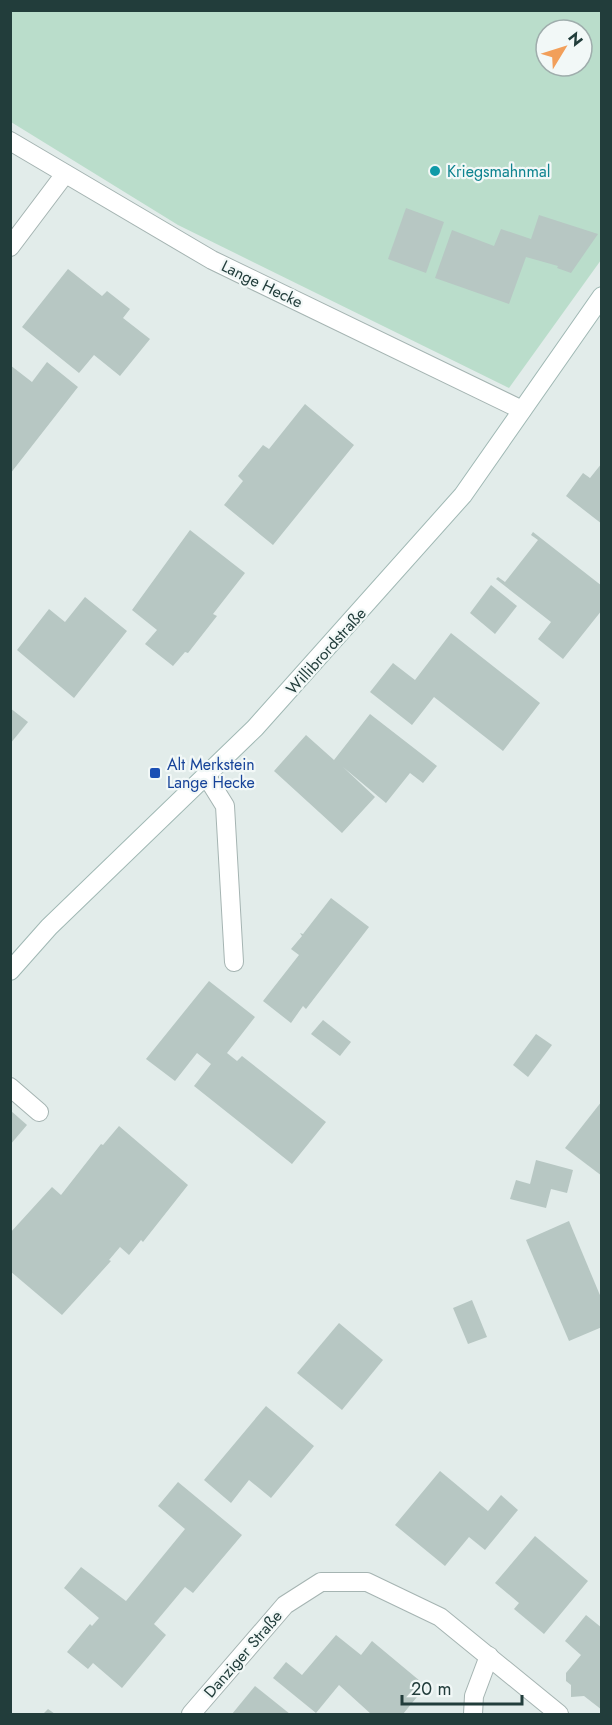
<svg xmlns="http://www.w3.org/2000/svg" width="612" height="1725" viewBox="0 0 612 1725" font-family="Jost,sans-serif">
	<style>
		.green { fill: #baddcb; fill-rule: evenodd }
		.building { fill: #b7c7c3 }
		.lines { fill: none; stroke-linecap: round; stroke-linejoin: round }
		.service-casing { stroke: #a5b4b2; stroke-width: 20 }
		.minor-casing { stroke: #a5b4b2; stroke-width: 20 }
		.secondary-casing { stroke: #a0b8b4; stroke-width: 20 }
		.service { stroke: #fff; stroke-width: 18 }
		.minor { stroke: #fff; stroke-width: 18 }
		.secondary { stroke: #fff; stroke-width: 18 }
		.culture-dot { fill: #0f9aa8; stroke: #f2f8f7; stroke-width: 2 }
		.transit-dot { fill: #1a4fb4; stroke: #f2f8f7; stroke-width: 2 }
		.labels { text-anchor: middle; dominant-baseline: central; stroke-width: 4.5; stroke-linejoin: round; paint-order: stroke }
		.culture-label { font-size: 16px; fill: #0d838f; stroke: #f2f8f7; text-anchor: start }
		.street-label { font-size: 16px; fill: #223d3b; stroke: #f2f8f7 }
		.transit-label { font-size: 16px; fill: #164399; stroke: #f2f8f7; text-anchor: start }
	</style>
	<rect width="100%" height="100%" fill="#e2ecea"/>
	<!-- green -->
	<path class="green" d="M10,11H601V260L509,388L178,225L11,122ZM546,30H582V66H546Z"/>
	<!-- building -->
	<g class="building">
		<polygon points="406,208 444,222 426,273 388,259"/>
		<polygon points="539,215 598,234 571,273 557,268 558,266 526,257 509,304 435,278 452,230 494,246 501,229 531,239"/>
		<polygon points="68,269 102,296 107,291 130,309 123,318 150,339 120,376 94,355 79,373 22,327"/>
		<polygon points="47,362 78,387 10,474 10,365 32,382"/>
		<polygon points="305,404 354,445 273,545 224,505 243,481 238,476 263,445 269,449"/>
		<polygon points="602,463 602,524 566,496 583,473 590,478"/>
		<polygon points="190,530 245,573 213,614 217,616 188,653 185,652 173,666 145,644 157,630 132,610"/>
		<polygon points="533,532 602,586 602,610 563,659 538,639 551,622 496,579 498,577 505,582 538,540 531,535"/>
		<polygon points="491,585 517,606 495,634 470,613"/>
		<polygon points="85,597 127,631 74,698 17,650 49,609 65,622"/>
		<polygon points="451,633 540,703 503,751 434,697 412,725 370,692 393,663 415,680"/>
		<polygon points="10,708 28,722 10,744"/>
		<polygon points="370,714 437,766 423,783 410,773 386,803 343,767 375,797 342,833 274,771 306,735 334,760"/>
		<polygon points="331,898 369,927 306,1009 303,1006 291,1023 263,1001 299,955 291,949 302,936 300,933 303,934"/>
		<polygon points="209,981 255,1017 227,1053 237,1061 242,1056 326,1122 292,1164 194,1086 211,1064 197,1053 175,1081 146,1059"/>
		<polygon points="323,1020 351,1042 340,1056 311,1034"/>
		<polygon points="536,1034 552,1045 528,1077 513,1065"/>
		<polygon points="602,1101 602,1176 565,1148"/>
		<polygon points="10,1110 27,1125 10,1145"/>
		<polygon points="119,1126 188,1185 143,1242 141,1240 129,1255 120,1247 109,1260 111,1261 62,1315 10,1271 10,1233 52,1187 61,1195 101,1144 103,1145"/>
		<polygon points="536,1160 573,1170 567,1193 551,1189 546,1208 510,1199 516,1180 530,1184"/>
		<polygon points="569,1221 602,1300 602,1327 569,1341 526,1240"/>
		<polygon points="472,1300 487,1337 468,1344 453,1308"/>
		<polygon points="339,1323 383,1360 342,1410 297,1373"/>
		<polygon points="266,1406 314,1446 271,1498 249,1480 231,1503 204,1480"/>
		<polygon points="440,1471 488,1511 501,1495 518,1510 485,1550 469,1537 445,1566 395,1525"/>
		<polygon points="178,1482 242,1535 193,1593 185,1587 154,1624 166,1635 122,1688 93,1663 88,1669 67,1652 90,1624 92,1626 99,1618 64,1588 81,1567 126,1601 185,1529 158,1506"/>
		<polygon points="535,1536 588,1581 544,1634 514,1609 519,1603 495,1583"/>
		<polygon points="586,1615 602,1628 602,1710 584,1696 571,1697 571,1685 566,1681 566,1673 581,1655 565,1641"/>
		<polygon points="336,1635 361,1655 372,1641 426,1686 403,1714 371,1714 339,1685 316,1713 273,1678 286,1662 302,1675"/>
		<polygon points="255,1686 290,1714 232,1714"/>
		<polygon points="48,1709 55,1714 43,1714"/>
	</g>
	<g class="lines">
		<defs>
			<g id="service">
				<polyline points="10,247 65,174"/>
				<polyline points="207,777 225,806 234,962"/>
				<polyline points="10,1087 39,1112"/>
			</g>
			<g id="minor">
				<polyline points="10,141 212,260 522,410"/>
				<polyline points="191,1714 285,1605 321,1582 367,1582 440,1617 559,1714"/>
				<polyline points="473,1714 474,1696 489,1656"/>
			</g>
			<polyline id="secondary" points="10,971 49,927 255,728 463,495 602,296"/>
		</defs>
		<!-- service casing -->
		<use href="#service" class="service-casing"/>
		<!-- minor casing -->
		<use href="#minor" class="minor-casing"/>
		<!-- secondary casing -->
		<use href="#secondary" class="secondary-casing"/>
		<!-- service -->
		<use href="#service" class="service"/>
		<!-- minor -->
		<use href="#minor" class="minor"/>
		<!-- secondary -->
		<use href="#secondary" class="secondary"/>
	</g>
	<!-- markers -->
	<circle class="culture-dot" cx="435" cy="171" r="6"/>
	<rect class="transit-dot" x="149" y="767" width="12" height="12" rx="3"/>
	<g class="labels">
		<!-- culture labels -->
		<g class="culture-label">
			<text x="447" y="171">Kriegsmahnmal</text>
		</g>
		<!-- street labels -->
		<g class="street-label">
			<text transform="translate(262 284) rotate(26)">Lange Hecke</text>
			<text transform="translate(326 651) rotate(-48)">Willibrordstraße</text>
			<text transform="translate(243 1654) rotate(-49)">Danziger Straße</text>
		</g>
		<!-- transit labels -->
		<g class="transit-label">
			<text x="167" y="764">Alt Merkstein<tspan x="167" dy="18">Lange Hecke</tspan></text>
		</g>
	</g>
	<!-- border -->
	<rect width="612" height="1725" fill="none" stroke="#223d3b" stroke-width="24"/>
	<!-- north arrow -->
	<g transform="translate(564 48) rotate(52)"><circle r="28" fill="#f2f8f7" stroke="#9fadac" stroke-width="1.5"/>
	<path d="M0-4.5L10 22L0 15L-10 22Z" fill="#f29f5a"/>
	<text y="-9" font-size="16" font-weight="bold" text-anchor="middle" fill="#223d3b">N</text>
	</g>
	<!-- scale -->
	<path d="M402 1695v9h120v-9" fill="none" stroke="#223d3b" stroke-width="3"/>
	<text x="411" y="1695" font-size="18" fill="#223d3b" stroke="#f2f8f7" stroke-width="4.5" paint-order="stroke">20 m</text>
</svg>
